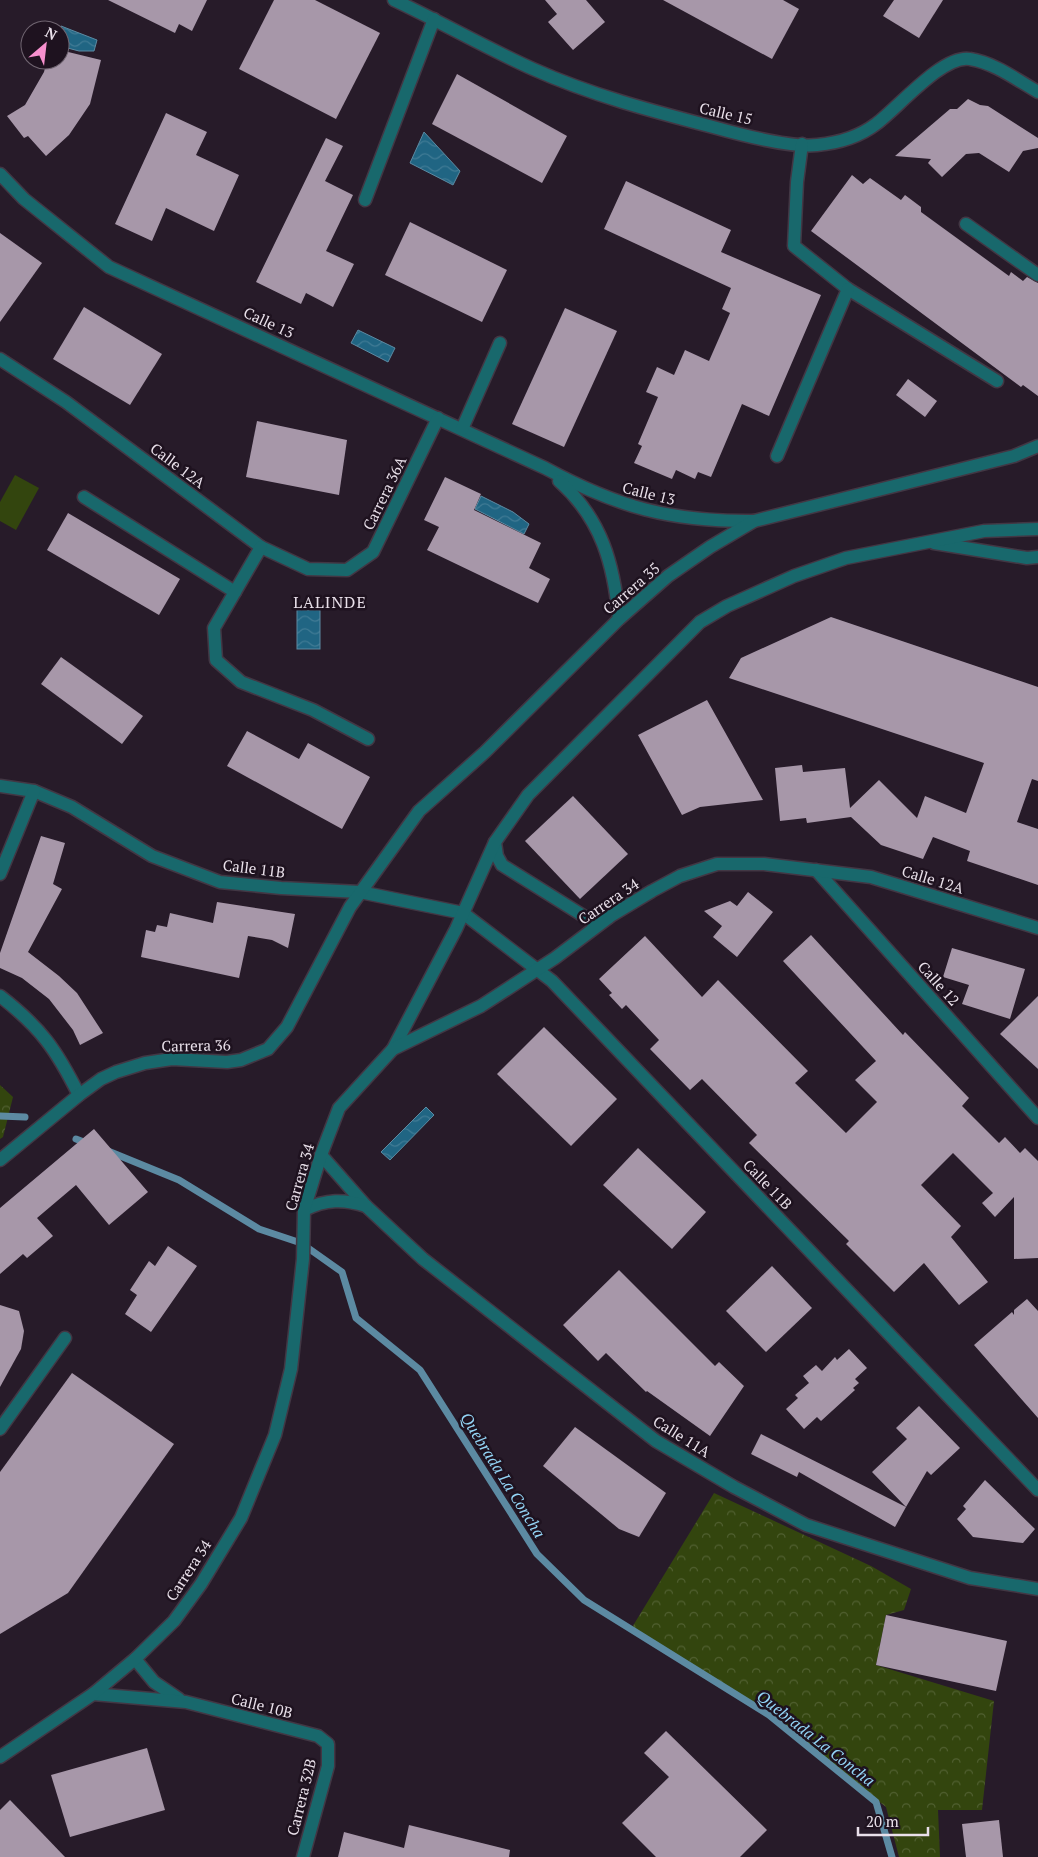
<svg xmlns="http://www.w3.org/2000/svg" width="1038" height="1857" viewBox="0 0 1038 1857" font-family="'PT Serif',serif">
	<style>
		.green { fill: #33450e }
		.forest { fill: url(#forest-crowns) }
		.water { fill: url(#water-waves); stroke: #5c8aa2 }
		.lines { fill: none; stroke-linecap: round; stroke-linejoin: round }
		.stream { stroke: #5c8aa2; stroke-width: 7 }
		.building { fill: #a797a9 }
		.minor-casing { stroke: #423744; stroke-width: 15 }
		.minor { stroke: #18686c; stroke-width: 12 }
		.labels { text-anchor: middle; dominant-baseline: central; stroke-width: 5; stroke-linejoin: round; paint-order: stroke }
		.street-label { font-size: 15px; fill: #e9e0ea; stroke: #1e121f }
		.neighbourhood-label { font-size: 16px; letter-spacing: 1px; fill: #e9e0ea; stroke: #1e121f }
		.water-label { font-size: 16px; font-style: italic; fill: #93d4f5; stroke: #1e121f }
	</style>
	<defs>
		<pattern id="forest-crowns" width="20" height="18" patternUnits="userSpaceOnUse" patternTransform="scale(1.25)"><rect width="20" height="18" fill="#33450e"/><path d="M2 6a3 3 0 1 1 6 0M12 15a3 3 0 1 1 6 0" fill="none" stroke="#516031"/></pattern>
		<pattern id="water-waves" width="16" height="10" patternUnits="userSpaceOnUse" patternTransform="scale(1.25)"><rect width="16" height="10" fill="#206583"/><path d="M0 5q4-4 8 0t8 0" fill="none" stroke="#407b95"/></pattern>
	</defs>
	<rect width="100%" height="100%" fill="#271b29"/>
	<!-- green -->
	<polygon class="green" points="15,475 39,488 16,530 0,521 0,502"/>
	<!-- forest -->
	<g class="forest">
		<polygon points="0,1085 13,1097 3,1137 0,1139"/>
		<polygon points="714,1493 871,1566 911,1589 904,1610 886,1615 876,1665 994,1701 982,1810 938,1810 940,1857 899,1857 886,1807 769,1715 631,1629"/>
	</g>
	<!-- water -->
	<g class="water">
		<polygon points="61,26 97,40 94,51 79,51 60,46"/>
		<polygon points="424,132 460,171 453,185 410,163"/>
		<polygon points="358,330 395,348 388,362 351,343"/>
		<polygon points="481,496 513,512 529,524 524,534 475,509"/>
		<rect x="297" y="610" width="23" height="39"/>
		<polygon points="426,1107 434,1115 390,1160 381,1152"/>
	</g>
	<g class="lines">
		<!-- stream -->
		<g class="stream">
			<polyline points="0,1116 25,1117"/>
			<polyline points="76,1139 89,1144"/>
			<polyline points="108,1151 179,1180 259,1229 301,1243 342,1272 356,1318 420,1370 537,1554 584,1600 769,1715 876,1802 892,1857"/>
		</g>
	</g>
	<!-- building -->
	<g class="building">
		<polygon points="108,0 207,0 192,31 179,24 175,33"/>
		<polygon points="274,0 315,0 380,33 336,119 239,69"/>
		<polygon points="545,0 586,0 605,22 573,50 548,22 557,14"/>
		<polygon points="663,0 783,0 799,9 772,59"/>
		<polygon points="894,0 943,0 919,38 883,16"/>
		<polygon points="60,50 101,60 90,104 69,135 46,156 28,136 24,138 7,116 25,105 44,72 47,60 60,60"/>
		<polygon points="457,74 567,136 542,183 432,124"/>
		<polygon points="968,99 980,105 988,106 1038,138 1038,148 1023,151 1009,172 979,153 966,154 942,177 928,163 931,159 895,156 950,109 957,109"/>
		<polygon points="166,113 207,132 196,155 239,175 214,231 166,208 152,241 115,224"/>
		<polygon points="326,138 343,146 325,181 353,195 326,251 354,264 333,307 306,293 301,304 256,282"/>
		<polygon points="852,175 863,184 870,178 901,200 905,195 921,207 921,212 1009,276 1011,272 1023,281 1027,277 1038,283 1038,396 1023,385 1021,387 811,231"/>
		<polygon points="626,181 731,230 721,252 821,295 769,416 742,404 711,477 698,472 695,479 676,470 672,479 634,463 642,446 638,444 658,397 646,392 657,367 674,375 685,350 709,361 730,313 722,309 731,288 604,229"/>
		<polygon points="410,222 507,270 482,322 385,275"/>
		<polygon points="0,233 42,263 0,322"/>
		<polygon points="84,307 162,354 130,405 53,359"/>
		<polygon points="565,308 617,331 564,447 512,424"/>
		<polygon points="908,379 937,401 925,417 896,395"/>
		<polygon points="257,421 347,440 339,495 246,477"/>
		<polygon points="445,477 481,494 474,510 541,543 529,568 550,579 538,603 427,550 439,527 424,520"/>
		<polygon points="68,513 180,579 159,615 47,550"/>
		<polygon points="831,617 1038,687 1038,781 1032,779 1017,822 1038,829 1038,885 967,861 970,851 933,837 923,859 881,845 851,817 807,823 806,818 780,821 775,768 802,765 803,772 845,768 850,808 879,780 917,818 925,796 966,813 984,763 729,678 741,658"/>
		<polygon points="61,657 143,716 122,744 41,684"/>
		<polygon points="707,700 763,800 700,807 682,815 638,735"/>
		<polygon points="247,731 299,759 308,743 370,777 342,829 227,766"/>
		<polygon points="573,796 628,854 580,899 525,841"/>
		<polygon points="41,836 65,843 53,884 62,889 28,952 59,976 77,993 103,1033 80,1045 73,1030 49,999 22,978 0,968 0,953"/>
		<polygon points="748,892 773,912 737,957 713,937 722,926 704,911 730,901 737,906"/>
		<polygon points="217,902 295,914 288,948 272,940 248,936 239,978 141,957 146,930 155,932 157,925 167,927 170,913 213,923"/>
		<polygon points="811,935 903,1035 905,1032 969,1098 962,1106 999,1143 1005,1137 1020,1153 1025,1148 1038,1161 1038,1258 1014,1259 1014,1197 995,1217 982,1203 993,1193 953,1153 921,1185 961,1226 951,1237 988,1282 959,1305 924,1263 894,1292 846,1244 849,1241 749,1143 757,1135 702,1079 690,1090 650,1049 659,1040 626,1005 622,1009 609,995 612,993 599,979 645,936 702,997 718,980 808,1071 795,1083 846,1133 877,1102 855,1080 876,1061 783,961"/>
		<polygon points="952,948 1025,969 1010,1019 962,1004 969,985 943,977"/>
		<polygon points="1038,996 1038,1069 1000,1034"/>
		<polygon points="544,1027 617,1099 571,1146 497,1074"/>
		<polygon points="94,1129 148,1192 109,1225 76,1185 37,1218 53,1236 27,1258 23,1254 0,1274 0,1208"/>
		<polygon points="638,1148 706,1212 672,1249 603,1185"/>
		<polygon points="168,1246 197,1266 151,1332 125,1314 137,1295 130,1290 149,1261 155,1266"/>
		<polygon points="772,1266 812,1308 766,1352 726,1311"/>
		<polygon points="619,1270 715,1366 719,1362 744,1386 710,1436 647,1391 646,1392 606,1353 598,1361 563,1325"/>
		<polygon points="1027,1299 1038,1311 1038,1418 974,1345 1012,1312 1014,1315 1014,1310"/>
		<polygon points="0,1305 19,1311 24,1331 21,1349 0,1387"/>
		<polygon points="849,1349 867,1368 855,1379 859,1383 853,1388 855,1390 821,1421 817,1417 804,1429 786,1409 798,1398 795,1395 809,1383 803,1376 816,1365 822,1371 835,1357 837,1360"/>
		<polygon points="72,1373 174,1444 68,1593 0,1634 0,1472"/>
		<polygon points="919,1406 960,1448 931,1475 927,1471 906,1507 872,1472 907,1439 896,1428"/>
		<polygon points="575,1427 666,1493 639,1537 619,1529 543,1466"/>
		<polygon points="761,1434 906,1507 895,1527 799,1472 797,1477 751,1454"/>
		<polygon points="985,1480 1035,1529 1023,1543 973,1537 957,1519 966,1509 963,1506"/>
		<polygon points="886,1615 1007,1641 996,1691 876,1665"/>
		<polygon points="666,1731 767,1830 740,1857 656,1857 622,1823 669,1777 644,1753"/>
		<polygon points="147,1748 165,1810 70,1837 51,1775"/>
		<polygon points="10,1800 41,1832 65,1857 0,1857 0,1810"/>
		<polygon points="999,1820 1003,1857 966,1857 962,1824"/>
		<polygon points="409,1825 510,1850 509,1857 338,1857 344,1832 404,1848"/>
	</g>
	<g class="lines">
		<defs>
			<g id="minor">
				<path d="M394,0C441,22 486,48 533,69C591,95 652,111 713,127C738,134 792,148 817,145C838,143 859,137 876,124C898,108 943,54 970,59C995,63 1017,80 1038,92"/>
				<polyline points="802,144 797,182 794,246 848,289 997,381"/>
				<path d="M0,174L24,199L109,267L545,468C617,507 671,522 754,521"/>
				<polyline points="365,200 434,19"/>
				<polyline points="966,224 1038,275"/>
				<polyline points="0,359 66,402 261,547 308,569 347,570 373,552 438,418"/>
				<polyline points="462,429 500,343"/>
				<polyline points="777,456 848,289"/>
				<path d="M559,481C602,519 614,565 619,619"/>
				<polyline points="84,497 235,592"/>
				<polyline points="934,543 1027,558 1038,557"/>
				<polyline points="261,547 214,628 216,660 241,682 313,710 368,739"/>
				<polyline points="0,786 34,791 72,807 152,856 220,882 281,888 360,892 463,913 552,981 1038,1490"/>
				<polyline points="495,842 497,856 502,865 590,920 609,917"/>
				<polyline points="816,870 1038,1118"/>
				<polyline points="0,874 34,791"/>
				<path d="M0,996C41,1028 56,1049 79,1095"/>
				<polyline points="393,1049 456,929 495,842 528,795 700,622 727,606 794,576 846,558 984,531 1038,529"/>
				<polyline points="321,1155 366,1206 423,1259 656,1441 734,1487 806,1525 970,1578 1038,1589"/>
				<polyline points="0,1160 79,1095 101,1079 116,1072 145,1063 172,1059 227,1062 241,1060 268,1049 287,1027 350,907 419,811 485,752 619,619 668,576 710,547 754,521 1014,456 1038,446"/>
				<path d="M304,1210C326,1199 344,1199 366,1206"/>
				<polyline points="0,1429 65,1338"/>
				<polyline points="135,1659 154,1682 179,1699"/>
				<polyline points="93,1694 186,1702 318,1736 328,1744 328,1766 303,1857"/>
				<polyline points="0,1757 93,1694 135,1659 174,1621 201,1584 241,1518 275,1435 291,1369 303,1259 304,1210 321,1155 339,1108 393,1049 481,1006 555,958 612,915 652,891 680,876 717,864 764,864 871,877 1038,928"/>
			</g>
		</defs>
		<!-- minor casing -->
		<use href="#minor" class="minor-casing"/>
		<!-- minor -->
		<use href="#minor" class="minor"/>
	</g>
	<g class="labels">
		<!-- street labels -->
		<g class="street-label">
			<text transform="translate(726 113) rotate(13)">Calle 15</text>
			<text transform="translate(269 322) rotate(25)">Calle 13</text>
			<text transform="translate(178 465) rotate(37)">Calle 12A</text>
			<text transform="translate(384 493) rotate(-64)">Carrera 36A</text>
			<text transform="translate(649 493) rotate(14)">Calle 13</text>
			<text transform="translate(631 588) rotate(-41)">Carrera 35</text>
			<text transform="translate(254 868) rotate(7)">Calle 11B</text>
			<text transform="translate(933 879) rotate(17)">Calle 12A</text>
			<text transform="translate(608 901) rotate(-34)">Carrera 34</text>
			<text transform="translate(939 983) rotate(48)">Calle 12</text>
			<text transform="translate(196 1045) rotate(-1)">Carrera 36</text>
			<text transform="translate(299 1177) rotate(-74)">Carrera 34</text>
			<text transform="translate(768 1184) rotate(46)">Calle 11B</text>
			<text transform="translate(682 1436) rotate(32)">Calle 11A</text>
			<text transform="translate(188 1570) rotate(-57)">Carrera 34</text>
			<text transform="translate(262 1705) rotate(14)">Calle 10B</text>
			<text transform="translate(301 1797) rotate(-76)">Carrera 32B</text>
		</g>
		<!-- neighbourhood labels -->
		<g class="neighbourhood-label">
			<text x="330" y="602">LALINDE</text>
		</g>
		<!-- water labels -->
		<g class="water-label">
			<text transform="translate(503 1475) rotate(58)">Quebrada La Concha</text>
			<text transform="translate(816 1738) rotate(38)">Quebrada La Concha</text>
		</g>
	</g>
	<!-- north arrow -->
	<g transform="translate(45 45) rotate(28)"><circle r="24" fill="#1e121f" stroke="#6f6470"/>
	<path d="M0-4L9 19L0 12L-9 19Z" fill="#f790ce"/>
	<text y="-8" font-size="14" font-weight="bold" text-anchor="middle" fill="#e9e0ea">N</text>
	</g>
	<!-- scale -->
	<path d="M858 1827v8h70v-8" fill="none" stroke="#e9e0ea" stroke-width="2.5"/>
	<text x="866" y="1827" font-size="15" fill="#e9e0ea" stroke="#1e121f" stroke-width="4" paint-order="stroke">20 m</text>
</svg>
